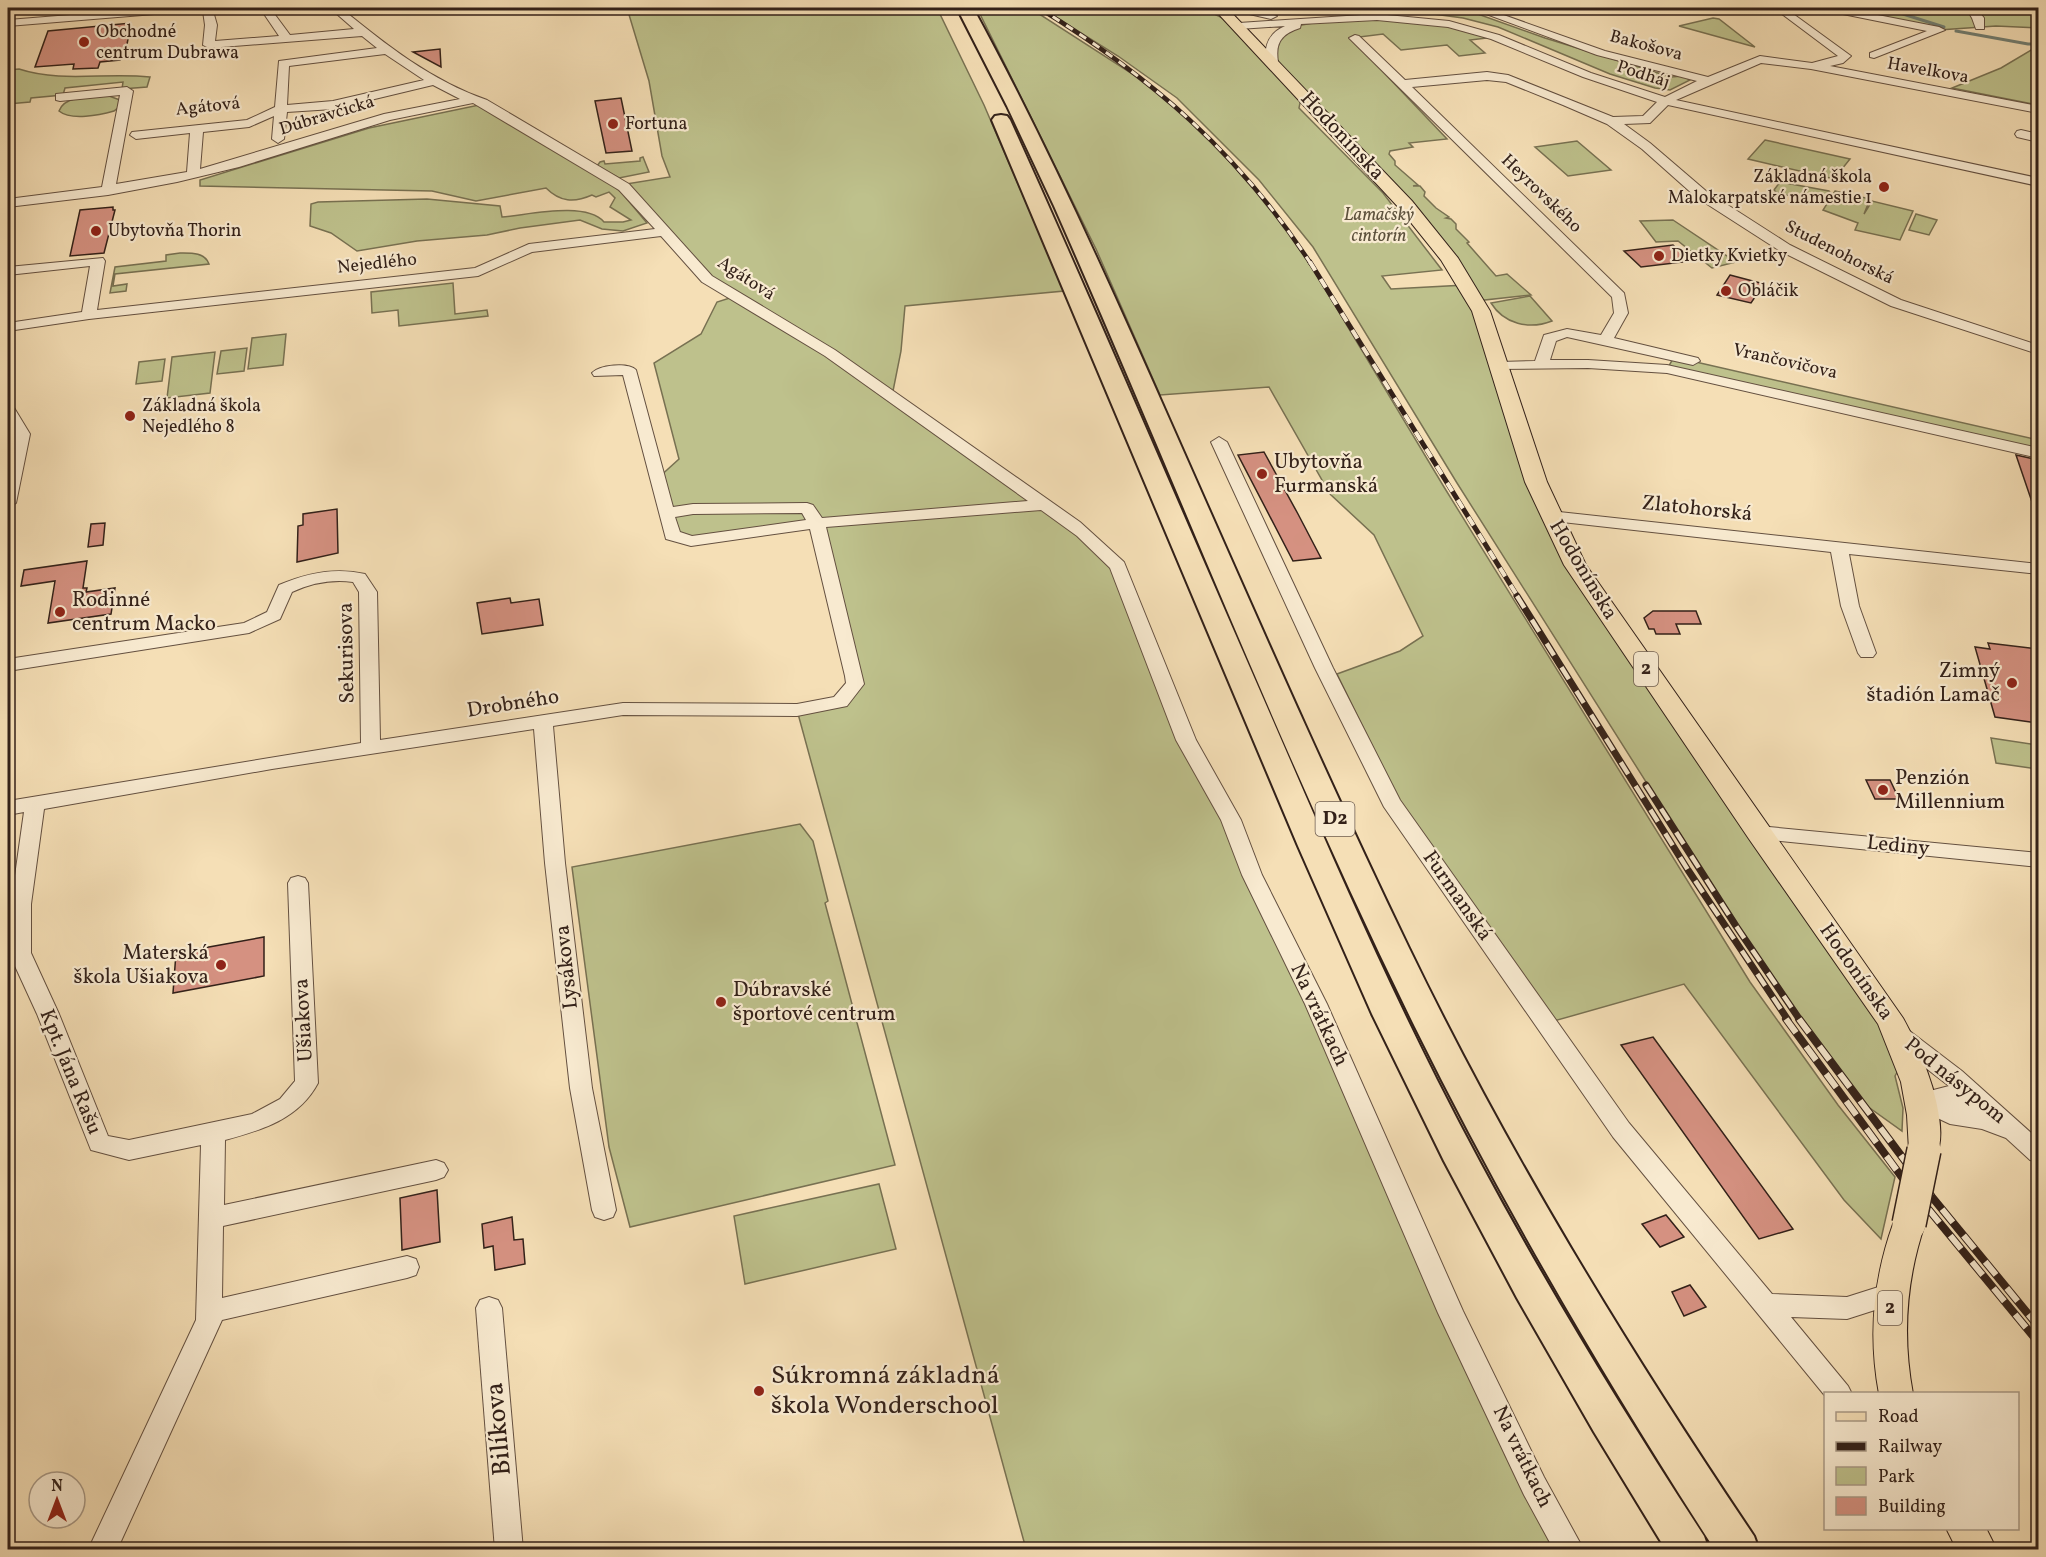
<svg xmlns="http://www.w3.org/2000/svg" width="2046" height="1557" viewBox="0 0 2046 1557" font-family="Vollkorn,serif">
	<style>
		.green { fill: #bec18c; stroke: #787152; stroke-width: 1.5; fill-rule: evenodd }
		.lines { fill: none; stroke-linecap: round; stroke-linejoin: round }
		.stream { stroke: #727f73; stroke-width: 3 }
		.building { fill: #d59181; stroke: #332119; stroke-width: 1.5 }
		.minor-casing { stroke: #645040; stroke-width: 2 }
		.major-casing { stroke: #332119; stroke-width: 2 }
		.highway-casing { stroke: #332119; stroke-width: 4 }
		.minor { fill: #f8ead0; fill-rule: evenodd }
		.major { fill: #f5dfb6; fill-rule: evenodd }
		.highway { fill: #f5dfb6; fill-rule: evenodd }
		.rail-far3-casing { stroke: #332119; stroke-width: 4.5 }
		.rail-far2-casing { stroke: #332119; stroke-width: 5 }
		.rail-far1-casing { stroke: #332119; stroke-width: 7 }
		.rail-casing { stroke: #332119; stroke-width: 8 }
		.rail-far3 { stroke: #f8ead0; stroke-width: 3; stroke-dasharray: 8; stroke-linecap: butt }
		.rail-far2 { stroke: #f8ead0; stroke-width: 4; stroke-dasharray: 10; stroke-linecap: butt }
		.rail-far1 { stroke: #f8ead0; stroke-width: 4.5; stroke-dasharray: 14; stroke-linecap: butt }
		.rail { stroke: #f8ead0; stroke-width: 6; stroke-dasharray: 17; stroke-linecap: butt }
		.major-bridge-casing { stroke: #332119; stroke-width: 36; stroke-linecap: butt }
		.major-bridge { stroke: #f5dfb6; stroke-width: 33 }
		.poi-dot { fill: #8f2418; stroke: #f8ead0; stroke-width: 2 }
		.labels { text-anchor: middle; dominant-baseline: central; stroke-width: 4.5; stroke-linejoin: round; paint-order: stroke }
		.far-poi-label { font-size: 18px; fill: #332119; stroke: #f8ead0; text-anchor: start }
		.far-street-label { font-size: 18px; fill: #332119; stroke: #f8ead0 }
		.far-park-label { font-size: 18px; font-style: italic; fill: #5d513c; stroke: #f8ead0 }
		.shield { fill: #f8ead0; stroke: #6e5d50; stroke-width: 1.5 }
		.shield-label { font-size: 20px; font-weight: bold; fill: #332119 }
		.street-label { font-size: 21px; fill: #332119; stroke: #f8ead0 }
		.poi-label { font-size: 21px; fill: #332119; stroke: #f8ead0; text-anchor: start }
		.near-poi-label { font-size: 26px; fill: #332119; stroke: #f8ead0; text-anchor: start }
		.near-street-label { font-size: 26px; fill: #332119; stroke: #f8ead0 }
	</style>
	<rect width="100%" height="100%" fill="#f5dfb6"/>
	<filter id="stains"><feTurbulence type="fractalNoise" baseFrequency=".00333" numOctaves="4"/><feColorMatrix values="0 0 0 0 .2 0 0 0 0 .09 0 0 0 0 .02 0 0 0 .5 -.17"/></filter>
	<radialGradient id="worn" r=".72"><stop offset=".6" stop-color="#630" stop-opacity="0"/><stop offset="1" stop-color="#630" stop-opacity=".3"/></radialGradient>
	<!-- green -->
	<g class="green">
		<polygon points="627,8 937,8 984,105 1064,291 905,306 901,351 892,396 1118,566 1186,740 1570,1549 1026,1549 797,710 840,702 855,684 817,523 691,541 672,535 657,479 679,459 654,363 701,334 717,302 733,297 707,279 620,185 670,177 662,156 649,81"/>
		<polygon points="977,8 1030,8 1145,82 1189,118 1223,154 1277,216 1301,249 1444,487 1750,982 1838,1105 1895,1177 1881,1239 1844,1200 1684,984 1554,1021 1399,801 1337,674 1400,651 1423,636 1374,535 1330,494 1269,387 1160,395 1096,249"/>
		<path d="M1041,8H1202L1239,26L1272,61L1270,51L1291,27L1340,18L1420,20L1495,37L1470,40L1485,53L1459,56L1447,45L1401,50L1383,34L1351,38L1447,139L1409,143L1413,147L1390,151L1389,154L1395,161V165L1418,185L1413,186H1420L1425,192L1424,196L1436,208L1449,217L1446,218L1451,219L1456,224V229L1469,242L1467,243L1496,276L1507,274L1531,295L1476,301L1542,499L1907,1055L1895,1076L1903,1108L1902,1131L1860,1101L1770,978L1457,483L1313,247L1259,180L1177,98L1118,56ZM1302,93L1465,285L1391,289L1382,276L1442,270L1383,193L1299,108Z"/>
		<polygon points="1404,8 1461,8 1545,38 1671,77 1683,76 1690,80 1670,90 1655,88 1610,74 1498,27 1463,18 1404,10"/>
		<polygon points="1828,8 2038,8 2038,28 1996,26 1939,30"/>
		<polygon points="1713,18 1719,19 1755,47 1679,26"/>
		<polygon points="2038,46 2038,105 1952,88 2001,68"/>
		<path d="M19,69C62,83 106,72 150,77L147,87L122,89L123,82L65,88L63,95L31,98L30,102L8,104V70Z"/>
		<path d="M109,96L120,100L119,107L114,111C100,115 71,121 59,111C65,94 94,97 109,96Z"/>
		<path d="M479,105L605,180L621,192L647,223L623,231L602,229L580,220L520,228L487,235L417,241L357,251L331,233L310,226L311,204L318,202L427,199L500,206L502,217C528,215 586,201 604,222H623L631,220L610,207L615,198L609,192L596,197L592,195C574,203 560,202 546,188L476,201L432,191L200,186V180L369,128Z"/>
		<polygon points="1765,140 1850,159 1834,179 1748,159"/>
		<polygon points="1577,141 1611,170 1568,176 1535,147"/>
		<polygon points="643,157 649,172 619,178 597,166 600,162 604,161 605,164 640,161 640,158"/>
		<polygon points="1780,182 1829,191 1832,195 1825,203 1777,193 1774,190"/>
		<polygon points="1835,191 1870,199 1864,214 1872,201 1913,211 1900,240 1855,230 1858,223 1823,210"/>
		<polygon points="1916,214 1937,220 1929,235 1909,230"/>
		<polygon points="1673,220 1736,262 1712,268 1678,241 1656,242 1640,221"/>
		<path d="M180,253C190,253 205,252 209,264L115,274L113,286L127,284L126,291L110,293L115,267L166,261V255Z"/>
		<polygon points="453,283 455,314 487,310 488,316 399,326 398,310 372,313 371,292"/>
		<path d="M1530,296L1552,321C1529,330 1504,324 1491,303Z"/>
		<polygon points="286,334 283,365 248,369 252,338"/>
		<polygon points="247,348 244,371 217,374 221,351"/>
		<polygon points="215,352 210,393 167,398 172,357"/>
		<polygon points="1674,357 2038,440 2038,453 1667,369"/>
		<polygon points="165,359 162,381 136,384 139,362"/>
		<polygon points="1991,738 2038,745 2038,769 1996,763"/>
		<polygon points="800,824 813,841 828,901 825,903 895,1165 630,1227 609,1147 572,867"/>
		<polygon points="879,1184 896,1249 745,1284 734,1216"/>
	</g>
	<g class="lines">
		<!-- stream -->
		<g class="stream">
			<polyline points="1884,8 1944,27"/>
			<polyline points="1956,31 2028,44 2035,44 2038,41"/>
		</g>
	</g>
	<!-- building -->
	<g class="building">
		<polygon points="131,23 125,55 121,55 120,60 100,62 98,68 73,69 74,64 35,67 48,31"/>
		<polygon points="440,49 441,67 413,52"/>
		<polygon points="621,98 632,151 606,153 595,101"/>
		<polygon points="113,207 113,210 115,210 104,253 70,256 80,210"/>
		<polygon points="1673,245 1691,261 1641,267 1624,251"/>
		<polygon points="1730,275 1764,284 1751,303 1717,295"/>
		<polygon points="1264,452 1298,514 1321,558 1293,561 1238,455"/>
		<polygon points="2016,455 2034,459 2035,502 2032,502"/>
		<polygon points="337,509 338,553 297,562 298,526 303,525 303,514"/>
		<polygon points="105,523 103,545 88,547 91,524"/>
		<polygon points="87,561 83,588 87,588 86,592 115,588 111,614 48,623 55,581 21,586 24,570"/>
		<polygon points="510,598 511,603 539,599 543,625 482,634 477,603"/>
		<polygon points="1653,611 1696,611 1701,624 1676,624 1680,634 1656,634 1654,629 1649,629 1644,618"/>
		<polygon points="1988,643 2038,649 2038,723 1995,717 1975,647 1990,649"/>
		<polygon points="1866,780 1890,780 1899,799 1875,799"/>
		<polygon points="264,937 264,976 173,993 176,953"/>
		<polygon points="1653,1037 1793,1229 1759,1239 1621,1045"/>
		<polygon points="437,1190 440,1242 402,1250 400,1198"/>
		<polygon points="1666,1215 1684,1237 1660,1247 1642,1224"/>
		<polygon points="512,1217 514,1240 523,1239 525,1264 495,1270 493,1246 484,1248 482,1224"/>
		<polygon points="1690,1285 1706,1307 1684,1316 1672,1292"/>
	</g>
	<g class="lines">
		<defs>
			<g id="minor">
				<polygon points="157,8 196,8 191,11 8,26 8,20"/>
				<path d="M208,8L213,11L217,25L215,41L279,36L260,8H270L290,35L354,29L330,8H341C386,45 432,81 487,100L629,184L712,276L835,350L1080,522L1124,562L1196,740L1241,820L1262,875L1327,1004L1463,1311L1544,1477L1584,1550H1554L1524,1495L1438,1313L1305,1004L1242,875L1221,820L1176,740L1110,568L1077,536L1041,510L826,527L864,684L847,706L797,716L623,715L553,726L565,863L592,1088L616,1210L613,1217L604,1220L595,1217L592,1210L570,1088L545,863L534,729L272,769L44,809L31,904V953L59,1014L108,1136L129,1140L252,1114L280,1099L295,1081L288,883L291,878L298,876L305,878L308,883L318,1083C299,1119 262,1130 225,1140L224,1205L436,1160L444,1163L448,1170L444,1177L436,1180L223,1226L222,1298L407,1256L416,1259L419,1267L416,1275L407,1278L222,1320L117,1550H88L196,1320L201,1145L129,1160L91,1150L37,1014L9,953L11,904L24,812L8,815V801L361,743L359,592L353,582C331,579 312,583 292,592L280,619L249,633L8,671V659L244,623L267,612L279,585C307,573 335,567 365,574L377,592L380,740L623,703L797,704L834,697L846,683L845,676L810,529L691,546L666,539L623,375L594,376L592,373C599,365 628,362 636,370L673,507L693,504L807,503L813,505L822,518L1028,501L825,356L702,282L661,236L532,252L478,276L89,319L8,331V323L82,312L90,266L8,275V267L103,258L105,261L97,310L475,268L529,244L655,229L619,190L473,103L390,120L239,167L177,182L108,195L8,207V199L102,187L120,95L60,101L56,100V94L127,87L133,91L116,184L187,172L190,133L136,139L130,135L132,132L247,120L275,107L279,61L377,48L362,36L209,48L203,45L205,25L203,11ZM385,54L424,80L333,101L287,105L289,66ZM433,85L460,99L384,114L200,169L203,132L249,127L274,116L272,139L278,143L284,139L287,112L333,109ZM802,513L806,520L692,536L680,532L675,517L693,514Z"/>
				<polygon points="1231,8 1248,8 1277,16 1271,19 1232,10"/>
				<path d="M1470,8H1484L1605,51L1708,77L1760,56L1812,63L1838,56L1774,8H1785L1851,56L1843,63L1830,66L2038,106V113L1811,69L1761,63L1676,100L2038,178V186L1668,105L1650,123L1624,124L1650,143L1706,191L1790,245L1901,300L2038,345V354L1891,306L1780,251L1696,197L1642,149L1607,124L1563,105L1506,82L1487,80L1412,87L1624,293L1628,313L1614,338L1698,358L1700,361L1693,365L1567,337L1556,341L1550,360H1588L1667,365L2038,448V458L1667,373L1588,368L1495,369L1493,366L1495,363L1500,362L1535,361L1544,335L1567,329L1601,335L1614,313L1612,297L1349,38L1355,35L1359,36L1405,80L1487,72L1508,75L1613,117L1643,116L1657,102L1583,77L1491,39L1448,27L1377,20L1301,24L1300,28C1281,34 1275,43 1278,62L1272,65L1266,62C1264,45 1269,33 1285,26L1239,29L1233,26L1239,23L1377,14L1449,21L1499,35L1591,73L1665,97L1697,81L1597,55Z"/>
				<polygon points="1823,8 1842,8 1939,27 1945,30 1874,58 1870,57 1870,53 1927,31 1828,11"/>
				<polygon points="1966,8 1976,8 1984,18 1984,29 1976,29 1972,18"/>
				<polygon points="2021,130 2038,134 2038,142 2017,137 2015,134 2017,131"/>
				<polygon points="8,404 13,406 30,434 16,503 8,508 8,466 14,434 8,422"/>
				<polygon points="1219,437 1227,442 1333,668 1400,800 1629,1123 1772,1294 1847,1297 1891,1283 1900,1286 1904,1294 1900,1302 1847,1319 1791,1317 1848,1386 1852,1394 1826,1394 1826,1397 1613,1137 1384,807 1315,668 1211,442"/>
				<polygon points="1550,511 2038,564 2038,574 1849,554 1859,606 1876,653 1873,657 1861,657 1858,653 1841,606 1831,552 1544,520 1542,516"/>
				<polygon points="1758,826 2038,853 2038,867 1751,838 1748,833 1751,828"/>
				<polygon points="1899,1026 1907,1029 1962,1071 2038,1139 2038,1162 2030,1160 2006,1138 1982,1129 1950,1124 1914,1107 1910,1101 1914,1095 1949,1086 1891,1041 1888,1035 1891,1029"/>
				<polygon points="489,1297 498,1300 502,1308 523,1550 495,1550 476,1308 480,1300"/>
			</g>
			<g id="major">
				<path d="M1213,8H1227L1412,201L1458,258L1490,311L1547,482L1586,565L1903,1018C1921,1050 1953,1124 1935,1159L1924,1163L1913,1159L1909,1150L1907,1115L1901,1082L1878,1024L1749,839L1564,565L1525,482L1472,311L1441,260L1400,209Z"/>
				<path d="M1909,1211L1920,1215L1925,1224C1906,1280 1902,1335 1913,1394H1879C1868,1335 1873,1280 1893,1224L1898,1215Z"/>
				<polygon points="1946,1528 1986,1528 1997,1550 1957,1550"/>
			</g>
			<g id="highway">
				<path d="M957,8H973C1046,142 1108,281 1170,421C1248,597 1325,774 1409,948C1508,1153 1627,1347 1754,1536L1759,1550H1715C1606,1381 1504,1207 1415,1027C1283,759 1175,479 1054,206L1007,106Z"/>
				<path d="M1001,115L1007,116L1010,120L1041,189C1119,364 1194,540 1271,716C1324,838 1377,961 1437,1080C1516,1237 1608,1388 1704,1536L1709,1550H1666L1594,1432L1517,1298L1444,1161L1372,1014L1298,846L992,120L995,116Z"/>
			</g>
		</defs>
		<!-- minor casing -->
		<use href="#minor" class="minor-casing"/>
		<!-- major casing -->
		<use href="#major" class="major-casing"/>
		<!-- highway casing -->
		<use href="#highway" class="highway-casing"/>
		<!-- minor -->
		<use href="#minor" class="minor"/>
		<!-- major -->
		<use href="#major" class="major"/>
		<!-- highway -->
		<use href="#highway" class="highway"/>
		<defs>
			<path id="rail-far3" d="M1039,8C1152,78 1237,151 1311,264"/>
			<polyline id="rail-far2" points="1310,262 1518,597"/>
			<g id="rail-far1">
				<polyline points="1517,596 1688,870 1788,1020"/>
				<polyline points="1646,785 1736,926 1800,1020"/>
			</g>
			<g id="rail">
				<polyline points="1786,1019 1901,1176 2038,1342"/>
				<polyline points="1799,1019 1932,1197 2038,1326"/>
			</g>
		</defs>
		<!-- rail-far3 casing -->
		<use href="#rail-far3" class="rail-far3-casing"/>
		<!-- rail-far2 casing -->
		<use href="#rail-far2" class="rail-far2-casing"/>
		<!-- rail-far1 casing -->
		<use href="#rail-far1" class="rail-far1-casing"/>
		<!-- rail casing -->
		<use href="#rail" class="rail-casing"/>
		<!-- rail-far3 -->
		<use href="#rail-far3" class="rail-far3"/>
		<!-- rail-far2 -->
		<use href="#rail-far2" class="rail-far2"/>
		<!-- rail-far1 -->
		<use href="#rail-far1" class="rail-far1"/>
		<!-- rail -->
		<use href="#rail" class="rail"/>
		<defs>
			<polyline id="major-bridge" points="1909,1224 1924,1150"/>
		</defs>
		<!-- major-bridge casing -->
		<use href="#major-bridge" class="major-bridge-casing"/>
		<!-- major-bridge -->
		<use href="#major-bridge" class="major-bridge"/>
	</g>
	<!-- markers -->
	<g class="poi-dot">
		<circle cx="84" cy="42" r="6"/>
		<circle cx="613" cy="124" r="6"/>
		<circle cx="1884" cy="187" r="6"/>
		<circle cx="96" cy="231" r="6"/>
		<circle cx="1659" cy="256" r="6"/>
		<circle cx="1726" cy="291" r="6"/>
		<circle cx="130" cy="416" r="6"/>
		<circle cx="1262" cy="474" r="6"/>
		<circle cx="60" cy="612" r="6"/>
		<circle cx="2012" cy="683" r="6"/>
		<circle cx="1883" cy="790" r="6"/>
		<circle cx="221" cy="965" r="6"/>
		<circle cx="721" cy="1002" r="6"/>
		<circle cx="759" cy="1391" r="6"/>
	</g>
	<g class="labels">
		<!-- far-poi labels -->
		<g class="far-poi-label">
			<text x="96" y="32">Obchodné<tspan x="96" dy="21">centrum Dubrawa</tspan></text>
			<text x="625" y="124">Fortuna</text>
			<text x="1872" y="177" text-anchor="end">Základná škola<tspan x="1872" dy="21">Malokarpatské námestie 1</tspan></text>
			<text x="108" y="231">Ubytovňa Thorin</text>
			<text x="1671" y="256">Dietky Kvietky</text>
			<text x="1738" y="291">Obláčik</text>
			<text x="142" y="406">Základná škola<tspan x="142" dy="21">Nejedlého 8</tspan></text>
		</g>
		<!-- far-street labels -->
		<g class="far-street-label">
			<text transform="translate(1646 46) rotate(15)">Bakošova</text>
			<text transform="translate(1928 71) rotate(10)">Havelkova</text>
			<text transform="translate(1643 75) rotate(18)">Podháj</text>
			<text transform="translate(208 107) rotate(-6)">Agátová</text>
			<text transform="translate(327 116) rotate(-17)">Dúbravčická</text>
			<text transform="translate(1541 194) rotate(44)">Heyrovského</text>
			<text transform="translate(1839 253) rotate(27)">Studenohorská</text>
			<text transform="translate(377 264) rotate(-6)">Nejedlého</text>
			<text transform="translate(746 279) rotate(33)">Agátová</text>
			<text transform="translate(1785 362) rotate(13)">Vrančovičova</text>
		</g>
		<!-- far-park labels -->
		<g class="far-park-label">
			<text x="1379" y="215">Lamačský<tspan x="1379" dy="21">cintorín</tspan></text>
		</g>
		<!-- shield labels -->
		<g class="shield">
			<rect x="1634" y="652" width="24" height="34" rx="4.5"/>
			<rect x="1315.5" y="802" width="39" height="34" rx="4.5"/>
			<rect x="1878" y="1291" width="24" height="34" rx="4.5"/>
		</g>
		<g class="shield-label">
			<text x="1646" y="669">2</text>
			<text x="1335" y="819">D2</text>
			<text x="1890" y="1308">2</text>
		</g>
		<!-- street labels -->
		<g class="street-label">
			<text transform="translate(1342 136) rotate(47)">Hodonínska</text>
			<text transform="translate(1697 509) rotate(6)">Zlatohorská</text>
			<text transform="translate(1583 570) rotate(59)">Hodonínska</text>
			<text transform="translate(347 653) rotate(-91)">Sekurisova</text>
			<text transform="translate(513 704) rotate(-9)">Drobného</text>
			<text transform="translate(1898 846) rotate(6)">Lediny</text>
			<text transform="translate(1457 896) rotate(55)">Furmanská</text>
			<text transform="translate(567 967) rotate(-96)">Lysákova</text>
			<text transform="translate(1856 972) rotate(55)">Hodonínska</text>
			<text transform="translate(1319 1015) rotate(65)">Na vrátkach</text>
			<text transform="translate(304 1020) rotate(-93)">Ušiakova</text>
			<text transform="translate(70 1072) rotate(68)">Kpt. Jána Rašu</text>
			<text transform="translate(1955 1081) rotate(39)">Pod násypom</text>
			<text transform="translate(1522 1457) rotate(64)">Na vrátkach</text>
		</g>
		<!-- poi labels -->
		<g class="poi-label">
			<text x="1274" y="462">Ubytovňa<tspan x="1274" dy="24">Furmanská</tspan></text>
			<text x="72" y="600">Rodinné<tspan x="72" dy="24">centrum Macko</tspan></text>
			<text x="2000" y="671" text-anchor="end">Zimný<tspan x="2000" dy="24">štadión Lamač</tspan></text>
			<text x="1895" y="778">Penzión<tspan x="1895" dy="24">Millennium</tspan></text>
			<text x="209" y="953" text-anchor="end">Materská<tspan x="209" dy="24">škola Ušiakova</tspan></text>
			<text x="733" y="990">Dúbravské<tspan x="733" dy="24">športové centrum</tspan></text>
		</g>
		<!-- near-poi labels -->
		<g class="near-poi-label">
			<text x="771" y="1376">Súkromná základná<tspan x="771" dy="30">škola Wonderschool</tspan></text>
		</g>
		<!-- near-street labels -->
		<g class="near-street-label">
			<text transform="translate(499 1429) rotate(-95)">Bilíkova</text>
		</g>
	</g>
	<!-- margin -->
	<rect width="2046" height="1557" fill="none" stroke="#f5dfb6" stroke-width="30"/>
	<rect x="9" y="9" width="2028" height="1539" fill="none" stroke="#332119" stroke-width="3"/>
	<rect x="15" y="15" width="2016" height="1527" fill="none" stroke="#332119" stroke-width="1.5"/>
	<!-- legend -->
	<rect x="1824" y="1392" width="195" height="138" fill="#f8ead0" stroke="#a99a87" stroke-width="1.5"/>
	<rect x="1836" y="1412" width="30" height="9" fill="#f5dfb6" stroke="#a99a87" stroke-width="1.5"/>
	<text x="1878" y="1422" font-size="18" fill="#332119">Road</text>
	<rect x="1836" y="1442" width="30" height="9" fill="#332119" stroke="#a99a87" stroke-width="1.5"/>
	<text x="1878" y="1452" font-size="18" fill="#332119">Railway</text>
	<rect x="1836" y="1467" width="30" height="18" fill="#bec18c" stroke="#a99a87" stroke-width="1.5"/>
	<text x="1878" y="1482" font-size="18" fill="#332119">Park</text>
	<rect x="1836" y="1497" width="30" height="18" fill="#d59181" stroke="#a99a87" stroke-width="1.5"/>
	<text x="1878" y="1512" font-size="18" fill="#332119">Building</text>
	<!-- north arrow -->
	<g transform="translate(57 1500)"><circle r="28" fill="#f8ead0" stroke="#a99a87" stroke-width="1.5"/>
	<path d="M0-4.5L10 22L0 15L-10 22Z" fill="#8f2418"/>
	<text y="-9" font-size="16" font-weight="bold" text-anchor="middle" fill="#332119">N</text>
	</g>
	<rect width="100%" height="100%" filter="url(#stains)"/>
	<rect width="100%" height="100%" fill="url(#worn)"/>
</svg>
